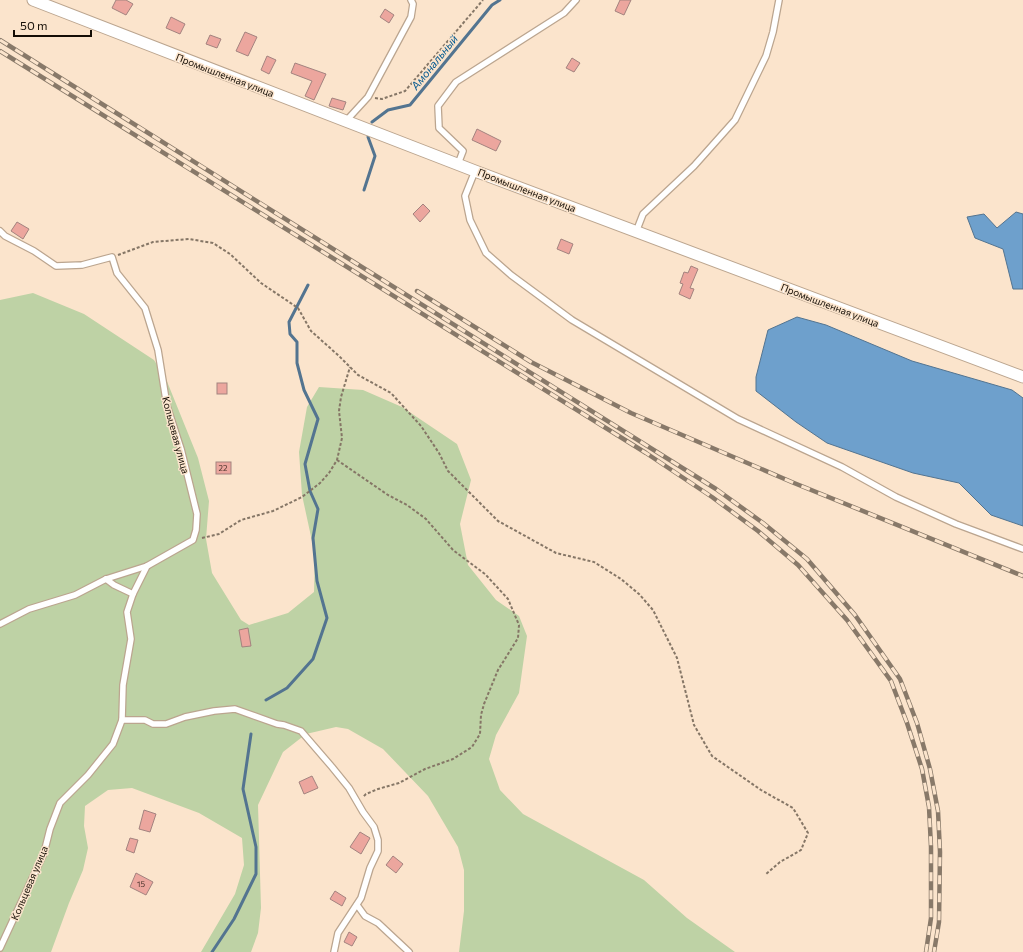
<svg xmlns="http://www.w3.org/2000/svg" width="1023" height="952" viewBox="0 0 1023 952" font-family="Commissioner,sans-serif">
	<style>
		.green { fill: #bed2a5 }
		.water { fill: #6ea0cc; stroke: #537490 }
		.lines { fill: none; stroke-linecap: round; stroke-linejoin: round }
		.stream { stroke: #537490; stroke-width: 3 }
		.building { fill: #eca69e; stroke: #a3837f }
		.lane-casing { stroke: #bba58f; stroke-width: 8 }
		.street-casing { stroke: #bba58f; stroke-width: 13 }
		.path { stroke: #857666; stroke-width: 2; stroke-dasharray: 3 2; stroke-linecap: butt }
		.lane { stroke: #fff; stroke-width: 5.5 }
		.street { stroke: #fff; stroke-width: 11 }
		.rail-casing { stroke: #887969; stroke-width: 4.5 }
		.rail { stroke: #fbe4cc; stroke-width: 3; stroke-dasharray: 9; stroke-linecap: butt }
		.labels { text-anchor: middle; dominant-baseline: central; stroke-width: 3; stroke-linejoin: round; paint-order: stroke }
		.number-label { font-size: 8px; fill: #4a332b }
		.street-label { font-size: 10px; fill: #140d05; stroke: #fbe4cc }
		.water-label { font-size: 11px; font-style: italic; fill: #01578f; stroke: #fbe4cc }
	</style>
	<rect width="100%" height="100%" fill="#fbe4cc"/>
	<!-- green -->
	<polygon class="green" points="33,293 84,314 154,360 166,379 198,458 209,501 206,539 212,573 241,620 249,625 288,613 314,592 315,555 302,495 299,452 307,407 319,387 363,390 402,407 457,444 471,480 460,524 468,565 496,600 519,616 527,636 519,693 496,735 489,759 500,790 523,814 644,880 687,918 735,952 459,952 464,911 464,870 458,847 428,796 383,749 348,729 336,727 306,734 283,752 258,805 261,908 258,933 251,952 201,952 235,894 244,865 242,838 199,813 132,788 108,790 85,806 84,826 88,848 83,870 69,903 51,952 0,952 0,300"/>
	<!-- water -->
	<g class="water">
		<polygon points="1016,212 1023,214 1023,289 1013,289 1003,249 975,238 967,217 984,214 997,228"/>
		<polygon points="797,317 826,325 912,361 1012,390 1023,398 1023,526 991,515 959,483 913,473 827,443 796,422 756,391 756,377 768,330"/>
	</g>
	<g class="lines">
		<!-- stream -->
		<g class="stream">
			<polyline points="372,122 388,110 410,105 492,5 500,0"/>
			<polyline points="364,190 375,156 368,137"/>
			<polyline points="266,700 287,688 313,659 327,618 317,581 313,538 318,509 310,491 305,464 318,419 304,390 297,363 297,342 290,334 289,322 308,285"/>
			<polyline points="212,952 234,919 256,874 256,847 243,789 251,734"/>
		</g>
	</g>
	<!-- building -->
	<g class="building">
		<polygon points="116,0 126,0 133,4 126,15 112,8"/>
		<polygon points="620,0 631,0 624,15 615,11"/>
		<polygon points="385,9 394,15 389,23 380,17"/>
		<polygon points="171,17 185,24 180,34 166,28"/>
		<polygon points="245,32 257,37 248,56 236,51"/>
		<polygon points="210,35 221,39 217,48 206,44"/>
		<polygon points="267,56 276,60 269,74 261,70"/>
		<polygon points="572,58 580,63 574,72 566,68"/>
		<polygon points="295,63 326,74 314,100 305,96 312,81 291,73"/>
		<polygon points="332,98 346,102 343,110 329,106"/>
		<polygon points="477,129 501,141 496,151 472,140"/>
		<polygon points="423,204 430,211 420,222 413,214"/>
		<polygon points="17,222 29,229 23,239 11,231"/>
		<polygon points="561,239 573,244 569,254 557,249"/>
		<polygon points="691,266 698,269 690,288 694,289 690,299 679,294 683,284 680,283 684,272 688,273"/>
		<rect x="217" y="383" width="10" height="11"/>
		<rect x="216" y="462" width="15" height="12"/>
		<polygon points="248,628 251,646 242,647 239,630"/>
		<polygon points="312,776 318,788 304,794 299,782"/>
		<polygon points="144,810 156,814 150,832 139,829"/>
		<polygon points="360,832 370,838 361,854 350,847"/>
		<polygon points="130,838 138,840 134,853 126,850"/>
		<polygon points="393,856 403,864 396,873 386,865"/>
		<polygon points="136,873 153,882 146,895 130,887"/>
		<polygon points="335,891 346,898 342,906 330,899"/>
		<polygon points="349,932 357,937 352,946 344,942"/>
	</g>
	<g class="lines">
		<defs>
			<g id="lane">
				<polyline points="346,121 368,97 411,17 413,4 411,0"/>
				<polyline points="458,164 463,151 439,128 438,106 456,82 564,13 576,0"/>
				<polyline points="475,171 465,196 470,220 486,253 511,275 572,320 738,419 842,467 896,497 956,524 1023,549"/>
				<polyline points="0,231 5,236 34,251 56,266 82,265 112,257 117,273 145,308 158,350 167,406 181,449 197,514 196,530 193,540 147,566 133,594 127,612 131,639 123,685 122,720 113,744 88,775 60,803 50,829 44,853 0,948"/>
				<polyline points="636,232 643,214 694,166 735,120 766,56 773,32 779,0"/>
				<polyline points="106,579 114,585 133,594"/>
				<polyline points="0,624 29,609 75,595 106,579 147,566"/>
				<polyline points="122,720 145,720 153,724 166,724 185,717 214,711 235,709 277,724 284,725 301,731 332,767 349,788 363,812 374,827 378,840 378,851 370,868 361,898 338,933 334,952"/>
				<polyline points="357,905 365,916 378,923 409,952"/>
			</g>
			<polyline id="street" points="33,0 475,171 1023,377"/>
		</defs>
		<!-- lane casing -->
		<use href="#lane" class="lane-casing"/>
		<!-- street casing -->
		<use href="#street" class="street-casing"/>
		<!-- path -->
		<g class="path">
			<polyline points="375,98 382,99 405,91 483,0"/>
			<polyline points="118,255 153,242 189,239 213,243 230,254 261,283 298,308 311,331 339,356 358,375 391,393 421,426 439,453 448,471 498,521 556,553 594,562 621,579 639,594 653,610 677,658 694,725 712,756 761,790 793,808 808,833 801,850 780,862 766,874"/>
			<polyline points="337,460 388,495 407,505 426,519 453,550 485,574 508,599 519,625 518,638 498,670 484,704 481,715 480,734 472,747 453,759 425,769 399,783 378,789 366,794 363,797"/>
			<polyline points="202,538 219,534 241,520 273,511 302,497 320,483 329,473 337,460 342,438 339,411 341,397 350,367"/>
		</g>
		<!-- lane -->
		<use href="#lane" class="lane"/>
		<!-- street -->
		<use href="#street" class="street"/>
		<defs>
			<g id="rail">
				<polyline points="0,40 716,489 763,523 807,559 855,615 900,679 917,723 930,769 938,811 940,852 939,922 934,952"/>
				<polyline points="0,51 646,453 712,497 758,531 798,565 847,620 891,681 907,723 922,769 929,807 931,847 931,918 926,952"/>
				<polyline points="417,291 531,362 631,413 794,483 1023,576"/>
			</g>
		</defs>
		<!-- rail casing -->
		<use href="#rail" class="rail-casing"/>
		<!-- rail -->
		<use href="#rail" class="rail"/>
	</g>
	<g class="labels">
		<!-- number labels -->
		<g class="number-label">
			<text x="223" y="468">22</text>
			<text x="141" y="884">15</text>
		</g>
		<!-- street labels -->
		<g class="street-label">
			<text transform="translate(225 75) rotate(21)">Промышленная улица</text>
			<text transform="translate(527 190) rotate(21)">Промышленная улица</text>
			<text transform="translate(830 305) rotate(21)">Промышленная улица</text>
			<text transform="translate(176 435) rotate(75)">Кольцевая улица</text>
			<text transform="translate(29 883) rotate(-67)">Кольцевая улица</text>
		</g>
		<!-- water labels -->
		<g class="water-label">
			<text transform="translate(434 62) rotate(-51)">Амональный</text>
		</g>
	</g>
	<!-- scale -->
	<path d="M14 30v6h77v-6" fill="none" stroke="#140d05" stroke-width="2"/>
	<text x="20" y="30" font-size="12" fill="#140d05" stroke="#fbe4cc" stroke-width="3" paint-order="stroke">50 m</text>
</svg>
